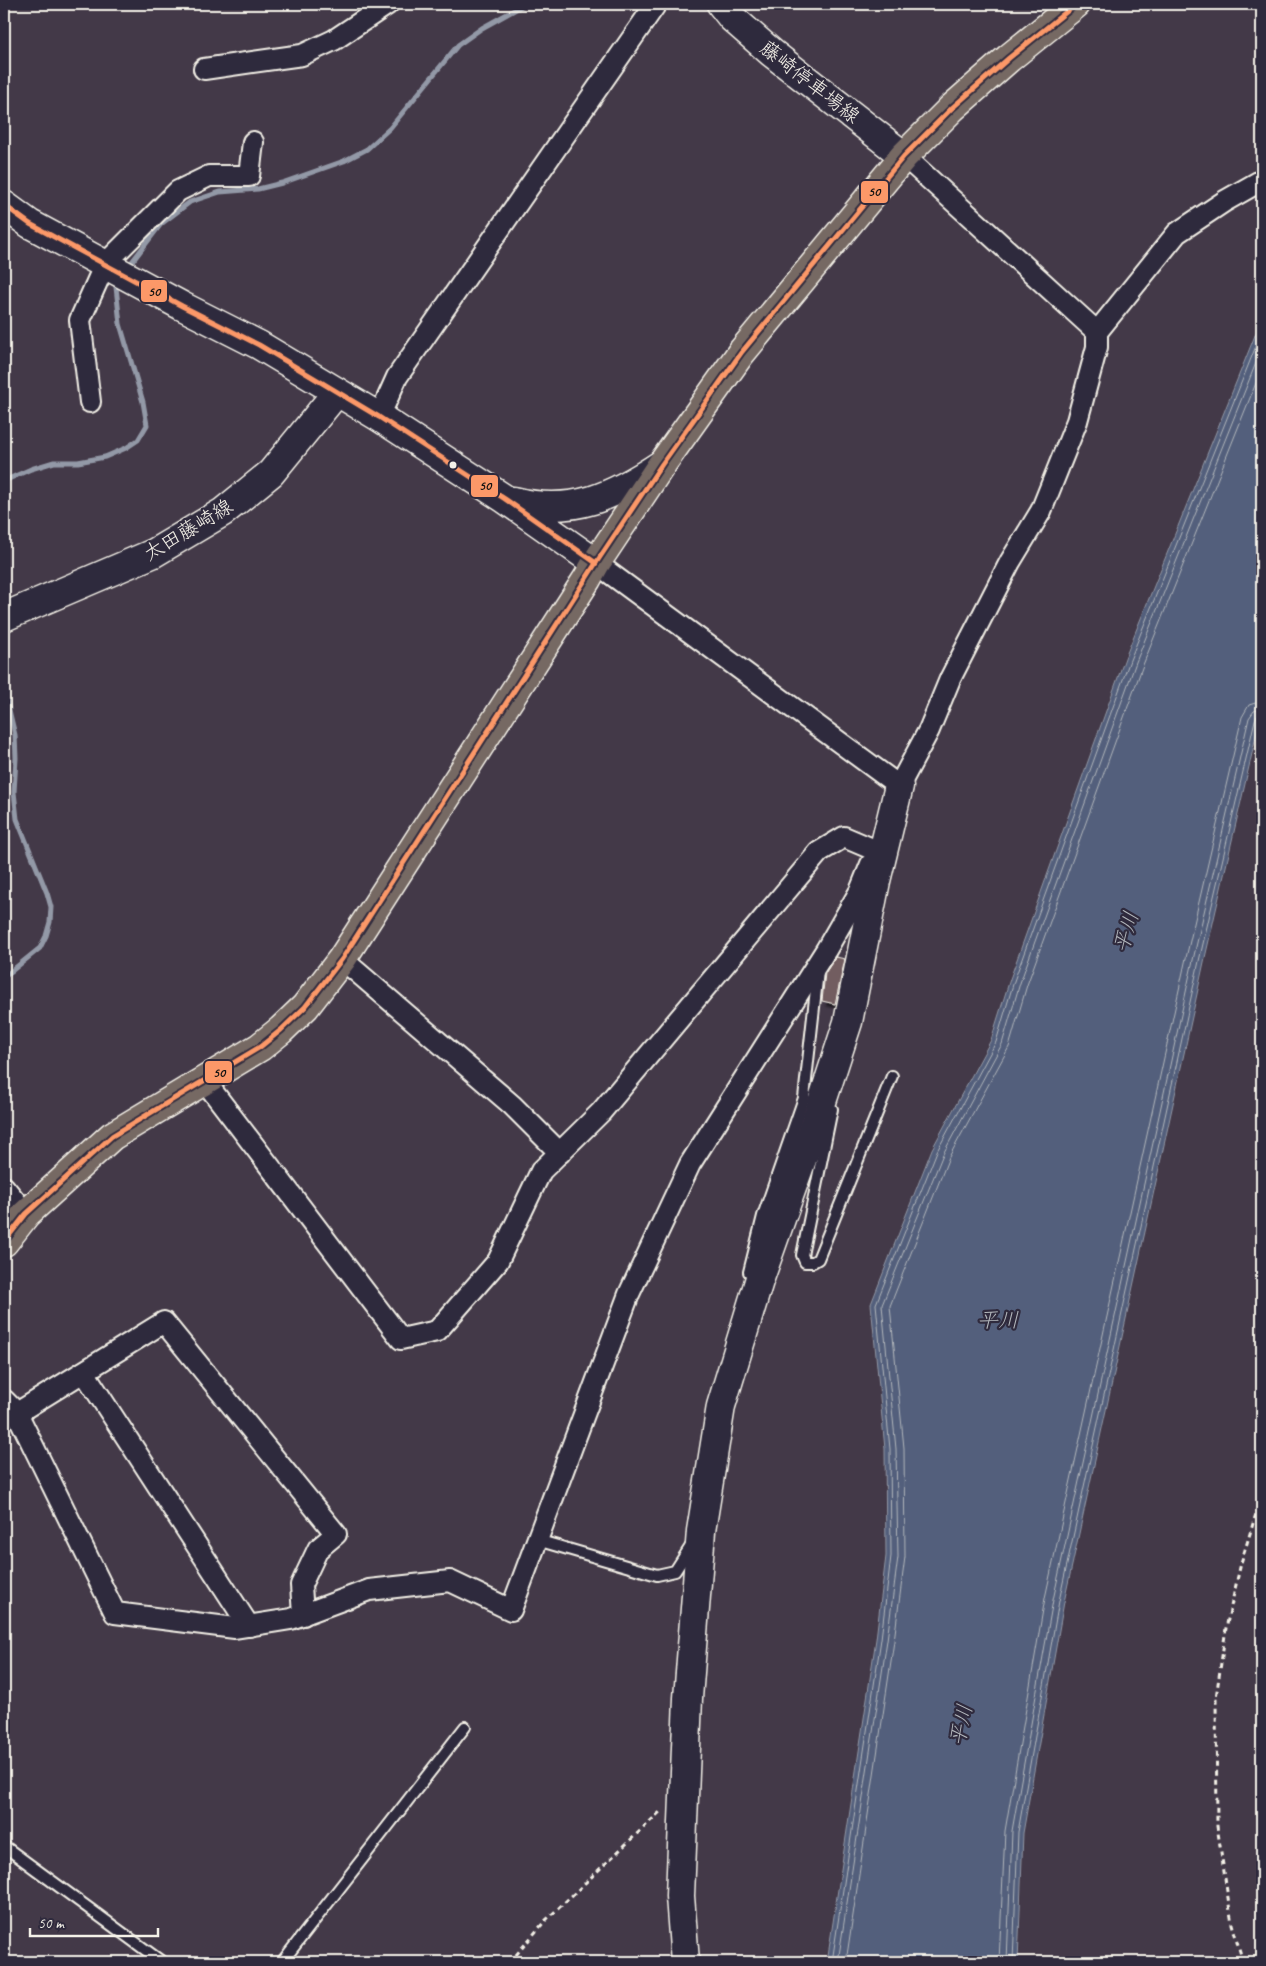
<svg xmlns="http://www.w3.org/2000/svg" width="1266" height="1966" viewBox="0 0 1266 1966" font-family="Caveat,'Klee One',sans-serif">
	<style>
		.water { fill: #525f7b; stroke: #9399a7 }
		.lines { fill: none; stroke-linecap: round; stroke-linejoin: round }
		.shore { stroke: #b3b7bc; stroke-width: 1 }
		.stream { stroke: #9399a7; stroke-width: 5 }
		.building { fill: #725d60; stroke: #f4f1e8; filter: url(#shadow) }
		.lane-casing { stroke: #f4f1e8; stroke-width: 14 }
		.street-casing { stroke: #f4f1e8; stroke-width: 24 }
		.secondary-casing { stroke: #f4f1e8; stroke-width: 31 }
		.highway-casing { stroke: #f4f1e8; stroke-width: 31 }
		.path { stroke: #f4f1e8; stroke-width: 3; stroke-dasharray: 5 4; stroke-linecap: butt }
		.lane { stroke: #2f2a3d; stroke-width: 10 }
		.street { stroke: #2f2a3d; stroke-width: 20 }
		.secondary { stroke: #2f2a3d; stroke-width: 28 }
		.highway { stroke: #766964; stroke-width: 28 }
		.bus-1-casing { stroke: #2f2a3d; stroke-width: 9 }
		.bus-1 { stroke: #fc9868; stroke-width: 5 }
		.bus-dot { fill: #f4f1e8; stroke: #2f2a3d; stroke-width: 2 }
		.labels { text-anchor: middle; dominant-baseline: central; stroke-width: 4.5; stroke-linejoin: round; paint-order: stroke }
		.street-label { font-size: 20px; fill: #f4f1e8; stroke: #2f2a3d }
		.water-label { font-size: 21px; font-style: italic; fill: #b3b7bc; stroke: #2f2a3d }
		.line-badge { stroke: #2f2a3d; stroke-width: 2 }
		.pale-badge-label { font-size: 14px; text-anchor: middle; font-weight: bold; fill: #111 }
	</style>
	<defs>
		<filter id="shadow"><feDropShadow dx="4.5" dy="4.5" stdDeviation="1" flood-color="#0009"/></filter>
	</defs>
	<rect width="100%" height="100%" fill="#433948"/>
	<filter id="ink" filterUnits="userSpaceOnUse"><feTurbulence type="fractalNoise" baseFrequency=".02" numOctaves="2"/><feDisplacementMap in="SourceGraphic" scale="10" xChannelSelector="R" yChannelSelector="G"/><feConvolveMatrix kernelMatrix="1 2 1 2 8 2 1 2 1" color-interpolation-filters="sRGB"/></filter>
	<g filter="url(#ink)">
		<!-- water -->
		<polygon class="water" points="1262,318 1262,710 1204,962 1064,1602 1023,1833 1018,1962 827,1962 876,1639 886,1556 885,1449 871,1304 932,1149 991,1040 1010,979 1125,658"/>
		<g class="lines">
			<!-- shore -->
			<g class="shore">
				<polyline points="832,1962 881,1639 891,1556 890,1449 876,1304 937,1151 996,1042 1014,981 1130,660 1262,331"/>
				<polyline points="838,1962 887,1640 898,1557 896,1449 882,1305 943,1154 1002,1044 1020,983 1136,662 1262,348"/>
				<polyline points="846,1962 894,1641 905,1557 904,1448 890,1306 949,1157 1009,1047 1027,985 1143,665 1262,368"/>
				<polyline points="999,1962 1005,1831 1045,1598 1186,958 1242,717 1249,705 1262,701"/>
				<polyline points="1007,1962 1012,1831 1053,1600 1193,960 1249,718 1254,711 1262,709"/>
				<polyline points="1013,1962 1018,1832 1059,1601 1199,961 1255,720 1257,716 1262,715"/>
			</g>
			<!-- stream -->
			<g class="stream">
				<polyline points="128,267 161,224 190,202 220,192 258,189 282,183 344,161 367,149 390,128 458,45 482,28 525,4"/>
				<polyline points="4,481 31,469 54,462 78,462 105,457 126,448 138,440 147,425 143,402 120,324 116,287 120,281"/>
				<polyline points="4,573 8,605"/>
				<polyline points="4,675 9,623"/>
				<polyline points="4,689 15,735 16,758 14,792 17,819 47,893 51,907 50,922 46,936 40,948 4,977"/>
			</g>
		</g>
		<!-- building -->
		<polygon class="building" points="836,957 845,959 835,1004 822,1001 825,973"/>
		<g class="lines">
			<defs>
				<g id="lane">
					<polyline points="832,1109 802,1255 805,1262 813,1262 818,1259 892,1076"/>
					<polyline points="749,1272 763,1216 804,1098 818,971"/>
					<polyline points="537,1540 657,1575 675,1571 693,1543"/>
					<polyline points="4,1846 162,1962"/>
					<polyline points="282,1962 465,1727"/>
				</g>
				<g id="street">
					<polyline points="204,69 302,55 334,40 388,4"/>
					<polyline points="904,156 1097,332"/>
					<polyline points="90,402 80,320 105,264 178,191 209,176 249,176 253,142"/>
					<polyline points="379,417 397,377 656,4"/>
					<polyline points="596,563 899,786 929,730 950,679 1010,562 1041,511 1077,421 1097,347 1097,332 1177,233 1225,201 1262,180"/>
					<polyline points="342,959 512,1105 560,1153"/>
					<polyline points="204,1080 401,1339 437,1331 498,1261 541,1171 601,1112 819,852 844,837 877,851"/>
					<polyline points="4,1187 26,1214"/>
					<polyline points="84,1372 249,1626"/>
					<polyline points="4,1400 17,1413 115,1613 235,1628 291,1619 369,1590 450,1581 511,1610 629,1294 690,1164 826,950 860,891 871,864"/>
					<polyline points="17,1413 164,1322 336,1534 318,1549 301,1585 303,1615"/>
				</g>
				<g id="secondary">
					<polyline points="721,4 732,18 772,53 904,156"/>
					<polyline points="4,205 30,224 182,306 259,345 379,417 505,499 596,563"/>
					<path d="M514,501C573,516 614,496 662,464"/>
					<polyline points="4,617 154,553 223,512 271,473 337,392"/>
					<polyline points="685,1962 680,1896 688,1698 701,1531 721,1406 759,1281 819,1111 848,1022 876,881 899,786"/>
				</g>
				<polyline id="highway" points="4,1242 26,1214 112,1136 260,1047 281,1030 305,1007 342,959 587,579 596,563 662,464 741,353 904,156 952,108 1009,58 1076,4"/>
			</defs>
			<!-- lane casing -->
			<use href="#lane" class="lane-casing"/>
			<!-- street casing -->
			<use href="#street" class="street-casing"/>
			<!-- secondary casing -->
			<use href="#secondary" class="secondary-casing"/>
			<!-- highway casing -->
			<use href="#highway" class="highway-casing"/>
			<!-- path -->
			<g class="path">
				<polyline points="510,1962 545,1921 661,1811"/>
				<polyline points="1243,1962 1232,1924 1217,1826 1216,1698 1226,1628 1241,1563 1262,1494"/>
			</g>
			<!-- lane -->
			<use href="#lane" class="lane"/>
			<!-- street -->
			<use href="#street" class="street"/>
			<!-- secondary -->
			<use href="#secondary" class="secondary"/>
			<!-- highway -->
			<use href="#highway" class="highway"/>
			<defs>
				<g id="bus-1">
					<polyline points="4,205 30,224 182,306 259,345 379,417 505,499 596,563"/>
					<polyline points="4,1242 26,1214 112,1136 260,1047 281,1030 305,1007 342,959 596,563 662,464 741,353 904,156 952,108 1009,58 1076,4"/>
				</g>
			</defs>
			<!-- bus-1 casing -->
			<use href="#bus-1" class="bus-1-casing"/>
			<!-- bus-1 -->
			<use href="#bus-1" class="bus-1"/>
		</g>
	</g>
	<!-- markers -->
	<circle class="bus-dot" cx="453" cy="465" r="4.5"/>
	<g class="labels">
		<!-- street labels -->
		<g class="street-label">
			<text transform="translate(810 82) rotate(38)">藤崎停車場線</text>
			<text transform="translate(188 530) rotate(-31)">太田藤崎線</text>
		</g>
		<!-- water labels -->
		<g class="water-label">
			<text transform="translate(1126 932) rotate(-74)">平川</text>
			<text x="998" y="1320">平川</text>
			<text transform="translate(961 1725) rotate(-78)">平川</text>
		</g>
	</g>
	<g class="line-badge">
		<rect x="860" y="180" width="29" height="24" rx="5" fill="#fc9868"/>
		<rect x="140" y="279" width="28" height="24" rx="5" fill="#fc9868"/>
		<rect x="470" y="474" width="29" height="24" rx="5" fill="#fc9868"/>
		<rect x="204" y="1060" width="29" height="24" rx="5" fill="#fc9868"/>
	</g>
	<g class="pale-badge-label">
		<text x="874" y="196">50</text>
		<text x="154" y="296">50</text>
		<text x="485" y="490">50</text>
		<text x="219" y="1077">50</text>
	</g>
	<!-- margin -->
	<rect width="1266" height="1966" fill="none" stroke="#2f2a3d" stroke-width="20"/>
	<rect x="10" y="10" width="1246" height="1946" fill="none" stroke="#f4f1e8" stroke-width="2" filter="url(#ink)"/>
	<!-- scale -->
	<path d="M30 1928v8h128v-8" fill="none" stroke="#f4f1e8" stroke-width="2.5"/>
	<text x="38" y="1928" font-size="15" fill="#f4f1e8" stroke="#2f2a3d" stroke-width="4" paint-order="stroke">50 m</text>
</svg>
